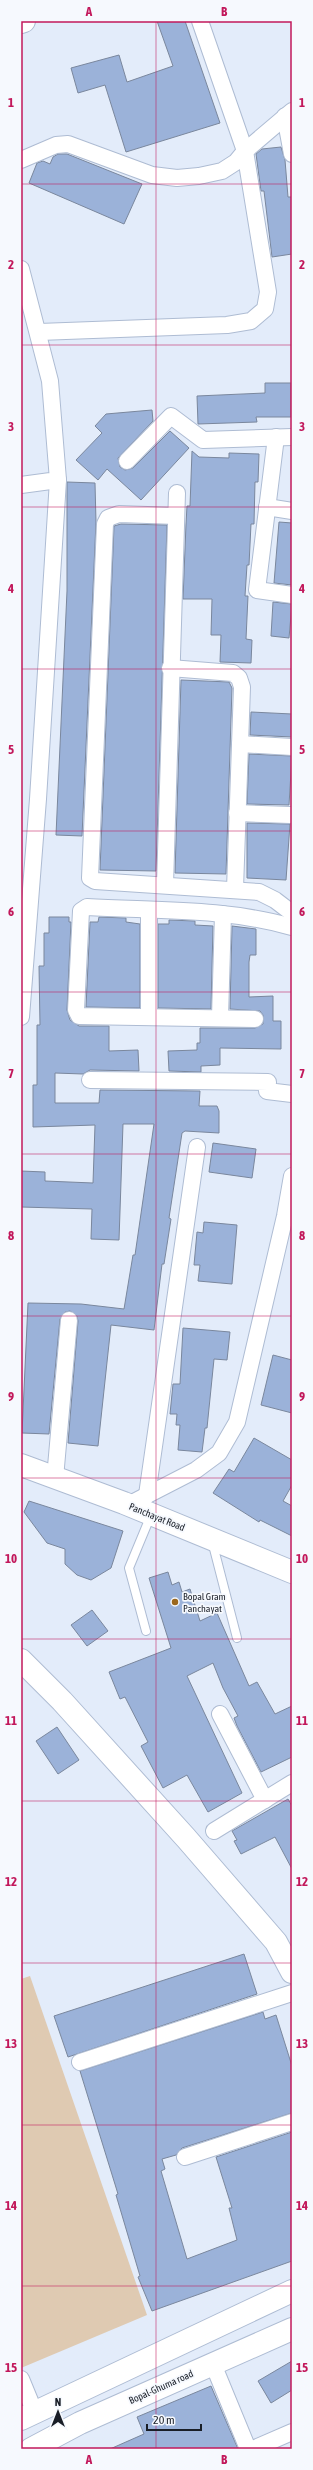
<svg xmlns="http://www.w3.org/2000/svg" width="313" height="2470" viewBox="0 0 313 2470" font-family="'Asap Condensed',sans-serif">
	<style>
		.green { fill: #dfcab2 }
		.building { fill: #9bb2d9; stroke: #7a879d }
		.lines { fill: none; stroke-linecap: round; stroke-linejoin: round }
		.lane-casing { stroke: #aebcd3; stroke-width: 10 }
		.street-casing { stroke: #aebcd3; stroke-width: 18 }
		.secondary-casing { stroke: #aebcd3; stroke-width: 24 }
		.lane { stroke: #fff; stroke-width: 8 }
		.street { stroke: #fff; stroke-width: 16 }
		.secondary { stroke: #fff; stroke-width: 22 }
		.grid { fill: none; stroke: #c2185b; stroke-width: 1; stroke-opacity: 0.55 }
		.poi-dot { fill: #9b671d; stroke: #f6f9fe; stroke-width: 1.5 }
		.labels { text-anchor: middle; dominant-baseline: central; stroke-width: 3.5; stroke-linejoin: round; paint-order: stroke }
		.street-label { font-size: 10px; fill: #191e27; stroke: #f6f9fe }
		.poi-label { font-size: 10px; fill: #191e27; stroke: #f6f9fe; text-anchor: start }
		.neatline { fill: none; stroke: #c2185b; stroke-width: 1.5 }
		.grid-label { font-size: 13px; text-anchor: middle; font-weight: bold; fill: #c2185b }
	</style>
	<rect width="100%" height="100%" fill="#e3ecfa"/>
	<!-- green -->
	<polygon class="green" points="30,1976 147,2315 21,2368 21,1979"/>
	<!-- building -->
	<g class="building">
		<polygon points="157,21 185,21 220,123 126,152 105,85 78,93 71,68 119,55 127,82 173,66"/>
		<polygon points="281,147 285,160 288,197 292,197 292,254 272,257 264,191 261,191 256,154 262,149"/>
		<polygon points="58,154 67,154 142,184 124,224 29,183 37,163 43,161 50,164 53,157"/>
		<polygon points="265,383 291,383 291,417 256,417 257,422 198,424 197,396 265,393"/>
		<polygon points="152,410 153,421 118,458 120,467 125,470 133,468 170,431 189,448 141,500 107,469 98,480 76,460 102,433 95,426 106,414"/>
		<polygon points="192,451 199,457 229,458 229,453 259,454 258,482 255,482 254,524 251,524 249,565 247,565 245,596 248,596 246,639 252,640 251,663 220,662 221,635 211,635 212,599 183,599 186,524 187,506 190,506"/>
		<polygon points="67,482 95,483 96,522 82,836 56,835 67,591"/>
		<polygon points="279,522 292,523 292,585 274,583"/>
		<polygon points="121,524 167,525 156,871 100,870 114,526"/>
		<polygon points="273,602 292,604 289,638 271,636"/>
		<polygon points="181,680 229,682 232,688 226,874 175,873"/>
		<polygon points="251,712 292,714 292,737 250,735"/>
		<polygon points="249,754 292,756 289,805 247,804"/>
		<polygon points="247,823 290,824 286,880 247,878"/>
		<polygon points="49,917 69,917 69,922 71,922 67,1010 70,1020 79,1026 109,1026 109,1051 138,1050 139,1071 90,1070 83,1074 55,1073 55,1103 99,1103 100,1090 200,1091 199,1106 217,1106 219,1111 219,1133 185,1131 182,1133 169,1218 171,1219 164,1264 162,1264 154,1330 111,1325 98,1446 68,1443 78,1321 77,1316 70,1311 65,1312 60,1319 49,1434 22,1433 28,1303 81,1304 124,1309 133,1255 135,1255 154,1124 123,1124 119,1240 91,1239 92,1209 21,1207 21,1171 45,1172 45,1181 93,1183 95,1125 33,1127 33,1085 37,1085 37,1025 40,1025 39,966 44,966 44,933 49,933"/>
		<polygon points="99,917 126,918 126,922 140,924 140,1008 86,1007 90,922 98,922"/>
		<polygon points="169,920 195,921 195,925 213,926 211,1009 158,1008 158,924 169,924"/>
		<polygon points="232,926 256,929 256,955 250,955 249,962 249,997 273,996 273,1021 281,1021 281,1049 220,1048 220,1065 201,1066 201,1072 169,1071 168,1051 197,1050 197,1043 200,1043 200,1028 255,1028 263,1024 263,1015 260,1011 230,1009"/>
		<polygon points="213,1143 256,1149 252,1178 209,1172"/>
		<polygon points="204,1222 237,1225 232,1284 198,1281 200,1265 194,1265 197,1232 203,1233"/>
		<polygon points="183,1328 230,1332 227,1360 214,1359 207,1428 205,1428 202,1452 178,1450 180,1425 176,1425 177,1414 170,1414 173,1384 180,1384"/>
		<polygon points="273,1355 292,1360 292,1413 261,1405"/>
		<polygon points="254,1438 292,1460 292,1485 283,1501 292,1506 292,1536 260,1520 259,1522 213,1493 229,1469 234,1472"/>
		<polygon points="29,1501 123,1531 111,1568 91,1580 77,1575 65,1564 65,1549 47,1543 24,1512"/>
		<polygon points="168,1572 172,1585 179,1582 182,1592 190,1589 200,1621 217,1613 249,1686 257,1682 275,1714 292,1706 292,1757 261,1772 237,1726 234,1718 238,1716 223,1688 213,1663 187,1676 242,1793 208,1812 187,1775 163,1788 141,1746 148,1742 125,1697 120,1699 109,1672 171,1648 149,1578"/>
		<polygon points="92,1610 108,1631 87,1646 71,1625"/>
		<polygon points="57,1727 79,1760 58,1774 36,1741"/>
		<polygon points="288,1799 292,1806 292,1869 275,1837 241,1854 234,1841 237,1840 232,1831"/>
		<polygon points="244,1954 257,1994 68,2057 54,2016"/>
		<polygon points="263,2012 265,2019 276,2015 292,2066 292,2113 182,2148 176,2155 162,2159 165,2169 161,2171 187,2259 237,2240 229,2208 232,2208 216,2157 292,2132 292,2261 152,2311 138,2277 140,2276 116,2195 118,2194 80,2071"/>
		<polygon points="292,2361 292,2390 271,2403 258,2381"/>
		<polygon points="211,2386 238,2449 110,2449 144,2434 137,2417"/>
	</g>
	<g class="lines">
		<defs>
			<g id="lane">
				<polyline points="212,1541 237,1638"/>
				<polyline points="146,1631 129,1568 151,1515"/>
			</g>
			<g id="street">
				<polyline points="285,116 292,154"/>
				<polyline points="21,160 56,145 68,144 152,175 177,178 199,176 222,171 236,162 245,151 292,111"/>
				<polyline points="21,269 50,381 58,480 21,485"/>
				<polyline points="39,332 227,325 251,321 265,309 268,292 245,151 200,21"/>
				<polyline points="276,437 257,590 292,595"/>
				<polyline points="127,461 171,416 203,440 292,437"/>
				<polyline points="267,507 292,511"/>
				<polyline points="176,516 119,514 108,518 105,524 90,878 95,881 259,892 275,900 292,913"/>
				<polyline points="170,668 233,673 239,678 242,687 235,889"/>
				<polyline points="240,744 292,747"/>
				<polyline points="237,813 290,815"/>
				<polyline points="165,885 177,493"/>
				<polyline points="21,1017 38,799 58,480"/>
				<polyline points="149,1017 149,910"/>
				<polyline points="220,1017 223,914"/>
				<path d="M255,1019L79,1016L76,1010L81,911L87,907C155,911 226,908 292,927"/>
				<polyline points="90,1080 268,1082 267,1091 292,1094"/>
				<polyline points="55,1478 69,1320"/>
				<polyline points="147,1495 197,1147"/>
				<polyline points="128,1505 196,1470 219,1453 237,1422 285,1216 292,1176"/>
				<polyline points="220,1714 265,1800"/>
				<polyline points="214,1831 292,1783"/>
				<polyline points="80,2062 292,1993"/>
				<polyline points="185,2157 292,2122"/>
				<polyline points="213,2364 248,2449"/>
				<polyline points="21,2379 35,2413"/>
				<polyline points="253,2449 292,2432"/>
			</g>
			<g id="secondary">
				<polyline points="21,22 24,21"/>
				<polyline points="21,1465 124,1503 292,1572"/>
				<polyline points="21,1660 62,1701 186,1838 276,1942 292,1972"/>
				<polyline points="21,2419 292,2291"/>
				<polyline points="31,2449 80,2423 292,2329"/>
			</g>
		</defs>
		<!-- lane casing -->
		<use href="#lane" class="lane-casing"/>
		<!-- street casing -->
		<use href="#street" class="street-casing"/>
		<!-- secondary casing -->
		<use href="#secondary" class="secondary-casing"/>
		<!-- lane -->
		<use href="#lane" class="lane"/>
		<!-- street -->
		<use href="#street" class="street"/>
		<!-- secondary -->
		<use href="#secondary" class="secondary"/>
	</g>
	<!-- grid -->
	<path class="grid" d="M156,21V2449M21,184H292M21,345H292M21,507H292M21,669H292M21,831H292M21,992H292M21,1154H292M21,1316H292M21,1478H292M21,1639H292M21,1801H292M21,1963H292M21,2125H292M21,2286H292"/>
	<!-- markers -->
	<circle class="poi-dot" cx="175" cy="1602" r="4"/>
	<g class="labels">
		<!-- street labels -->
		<g class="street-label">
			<text transform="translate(157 1517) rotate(22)">Panchayat Road</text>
			<text transform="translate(161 2387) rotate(-24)">Bopal-Ghuma road</text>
		</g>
		<!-- poi labels -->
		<g class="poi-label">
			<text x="183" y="1596">Bopal Gram<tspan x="183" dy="12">Panchayat</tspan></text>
		</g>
	</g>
	<!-- border -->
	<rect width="313" height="2470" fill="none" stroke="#f6f9fe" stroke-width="44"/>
	<!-- north arrow -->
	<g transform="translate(58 2412)" stroke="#f6f9fe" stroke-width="3" paint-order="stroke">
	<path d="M0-3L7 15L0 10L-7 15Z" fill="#191e27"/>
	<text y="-6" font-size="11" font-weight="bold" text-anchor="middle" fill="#191e27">N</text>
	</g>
	<!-- scale -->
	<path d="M147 2424v6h54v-6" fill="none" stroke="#191e27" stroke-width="2"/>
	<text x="153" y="2424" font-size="12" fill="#191e27" stroke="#f6f9fe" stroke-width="3" paint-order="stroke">20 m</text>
	<rect x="22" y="22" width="269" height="2426" class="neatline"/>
	<g class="grid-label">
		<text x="89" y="16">A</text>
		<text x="224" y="16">B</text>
		<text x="11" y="107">1</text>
		<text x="302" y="107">1</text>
		<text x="11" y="269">2</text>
		<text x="302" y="269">2</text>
		<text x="11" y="431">3</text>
		<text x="302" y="431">3</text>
		<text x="11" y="593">4</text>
		<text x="302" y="593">4</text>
		<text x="11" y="754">5</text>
		<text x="302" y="754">5</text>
		<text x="11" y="916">6</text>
		<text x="302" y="916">6</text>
		<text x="11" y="1078">7</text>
		<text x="302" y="1078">7</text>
		<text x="11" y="1240">8</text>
		<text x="302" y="1240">8</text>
		<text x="11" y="1401">9</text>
		<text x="302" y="1401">9</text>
		<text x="11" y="1563">10</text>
		<text x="302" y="1563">10</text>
		<text x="11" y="1725">11</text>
		<text x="302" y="1725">11</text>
		<text x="11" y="1886">12</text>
		<text x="302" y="1886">12</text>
		<text x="11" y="2048">13</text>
		<text x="302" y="2048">13</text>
		<text x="11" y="2210">14</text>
		<text x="302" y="2210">14</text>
		<text x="11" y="2372">15</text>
		<text x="302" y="2372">15</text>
		<text x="89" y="2464">A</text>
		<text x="224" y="2464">B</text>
	</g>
</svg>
